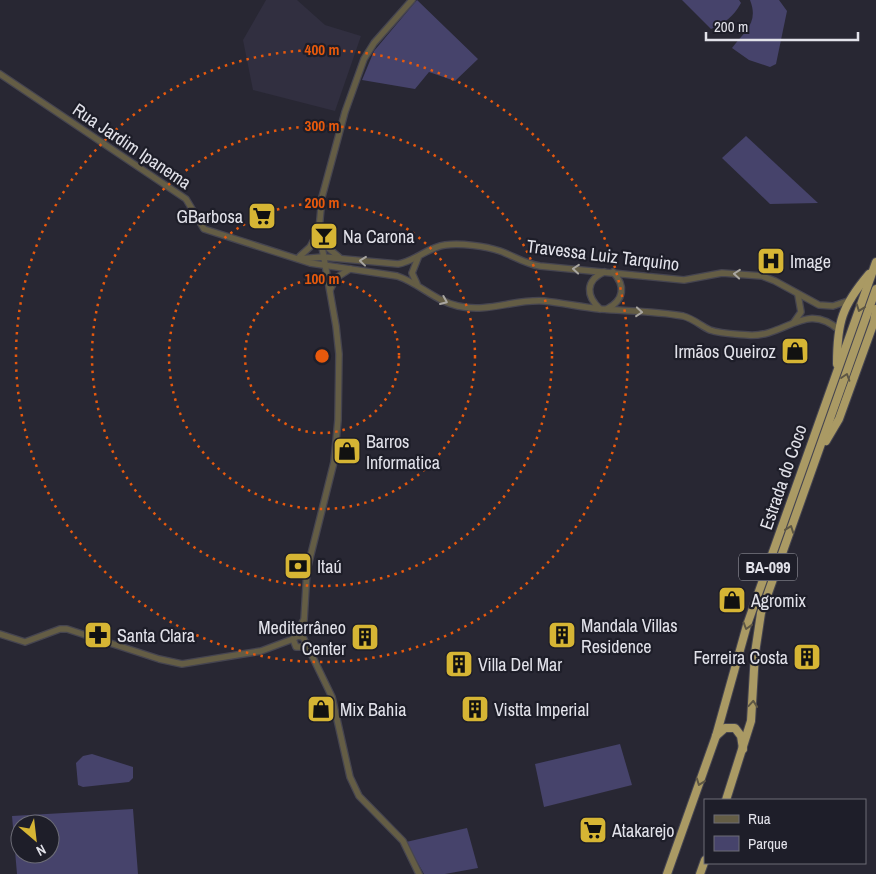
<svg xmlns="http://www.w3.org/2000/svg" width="876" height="874" viewBox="0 0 876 874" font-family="'Archivo Narrow',sans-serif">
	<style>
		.built { fill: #312f40 }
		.green { fill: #46436b; fill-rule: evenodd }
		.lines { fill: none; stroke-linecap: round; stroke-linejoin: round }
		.tertiary-casing { stroke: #464550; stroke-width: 8 }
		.trunk-casing { stroke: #464550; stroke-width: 10 }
		.tertiary { stroke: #645d45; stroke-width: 5.5 }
		.trunk { stroke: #aa9a64; stroke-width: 8 }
		.oneway { stroke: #a9a6a0 }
		.oneway2 { stroke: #5d5644 }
		.ring { fill: none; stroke: #e8590c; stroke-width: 2.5; stroke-dasharray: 2.5 5 }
		.labels { text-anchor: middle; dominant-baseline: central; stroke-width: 4.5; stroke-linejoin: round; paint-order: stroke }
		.shield { fill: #1e1e29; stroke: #a7a7b0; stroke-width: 1 }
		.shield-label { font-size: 16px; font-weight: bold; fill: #e2e2ea }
		.street-label { font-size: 18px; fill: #e2e2ea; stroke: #1e1e29 }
		.poi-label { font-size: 18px; fill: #e2e2ea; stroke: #1e1e29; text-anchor: start }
		.centre { fill: #e8590c; stroke: #1e1e29; stroke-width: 2.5 }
		.ring-label { font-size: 15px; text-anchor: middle; font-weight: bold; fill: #e8590c; stroke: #1e1e29; stroke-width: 4.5; stroke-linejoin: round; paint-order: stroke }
	</style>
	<rect width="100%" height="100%" fill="#282733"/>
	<!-- built -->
	<polygon class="built" points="266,0 297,0 325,25 361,36 335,111 253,90 243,40"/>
	<!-- green -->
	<g class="green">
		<polygon points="417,0 478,59 455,81 429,72 415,89 362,80 374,51"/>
		<path d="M682,0H739L741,3C733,17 725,23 711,29Z"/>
		<path d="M750,0H779L787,11L776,64L770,67L749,60L732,48C745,31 759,23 750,0Z"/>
		<polygon points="746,136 818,203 770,204 722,158"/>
		<polygon points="620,744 632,785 544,807 535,764"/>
		<polygon points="92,754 133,767 133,778 129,782 83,787 78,785 76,763 83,756"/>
		<path d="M133,809L138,874H17L12,816ZM20,824H50V854H20Z"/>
		<polygon points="467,828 478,868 445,874 424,874 406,842"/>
	</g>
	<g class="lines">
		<defs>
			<g id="tertiary">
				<path d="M0,74L186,199L204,229L310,263L397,276C419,283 435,301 458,306C488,313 514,299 544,301C563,303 581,307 600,309C627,311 656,311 683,316C694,319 701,326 710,330C721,334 736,334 748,335C785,338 806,300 839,330"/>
				<polyline points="321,242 339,257"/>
				<polyline points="300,256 310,247 319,230"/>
				<path d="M299,259L323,257L398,264C416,261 428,247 445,245C461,243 485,246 500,251C514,256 525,264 540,266L684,280L722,273L762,276L775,281L819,305L833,306L848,301"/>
				<polyline points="417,284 412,273 418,258"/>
				<polyline points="330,290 336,278 350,269"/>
				<path d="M600,309C586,296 585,281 604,272"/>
				<path d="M607,309C624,300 626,286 613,272"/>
				<polyline points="794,322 801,312 798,295"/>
				<polyline points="0,634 25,642 60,629 67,629 159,659 182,664 261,651 293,639"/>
				<polyline points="303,637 307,570 334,462 338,420 339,354 336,326 319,230 322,197 345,112 364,59 374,43 412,0"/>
				<polyline points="294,638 303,621"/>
				<polyline points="305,644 302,647 296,647 293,639 298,636 303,637 332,697 350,777 359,796 403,841 419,874"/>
			</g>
			<g id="trunk">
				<path d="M837,364C837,322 842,306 869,274"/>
				<polyline points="826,441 839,419 874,322 876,309"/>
				<polyline points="716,736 725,728 735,728 741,736 743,749"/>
				<polyline points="726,800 751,721 755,653 761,613 876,289"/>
				<polyline points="667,874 716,736 747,625 876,262"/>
				<polyline points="700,874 705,860"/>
			</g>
		</defs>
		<!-- tertiary casing -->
		<use href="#tertiary" class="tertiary-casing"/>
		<!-- trunk casing -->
		<use href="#trunk" class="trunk-casing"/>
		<!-- tertiary -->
		<use href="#tertiary" class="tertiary"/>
		<!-- trunk -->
		<use href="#trunk" class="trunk"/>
	</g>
	<!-- one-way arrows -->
	<defs><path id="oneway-chevron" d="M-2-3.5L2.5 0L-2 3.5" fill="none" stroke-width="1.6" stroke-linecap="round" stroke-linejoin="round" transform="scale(1.25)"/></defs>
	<g class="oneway">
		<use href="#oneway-chevron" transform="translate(363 261) rotate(-174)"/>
		<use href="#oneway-chevron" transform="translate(576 269) rotate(-175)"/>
		<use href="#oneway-chevron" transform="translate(737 274) rotate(-175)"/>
		<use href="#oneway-chevron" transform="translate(444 301) rotate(23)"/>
		<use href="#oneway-chevron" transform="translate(639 312) rotate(5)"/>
	</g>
	<g class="oneway2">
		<use href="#oneway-chevron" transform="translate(860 308) rotate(110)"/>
		<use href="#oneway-chevron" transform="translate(846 377) rotate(-72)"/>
		<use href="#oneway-chevron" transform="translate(790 529) rotate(-70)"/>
		<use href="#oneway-chevron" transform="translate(747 626) rotate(107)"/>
		<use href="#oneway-chevron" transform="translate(753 704) rotate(-85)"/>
		<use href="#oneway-chevron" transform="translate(700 782) rotate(110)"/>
	</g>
	<!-- distance rings -->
	<g class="ring">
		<circle cx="322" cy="356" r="77"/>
		<circle cx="322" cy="356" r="153"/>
		<circle cx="322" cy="356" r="230"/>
		<circle cx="322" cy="356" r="306"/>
	</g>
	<!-- icons -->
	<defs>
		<symbol id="supermarket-square" viewBox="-11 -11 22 22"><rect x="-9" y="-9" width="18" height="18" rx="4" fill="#d6b534" stroke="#1e1e29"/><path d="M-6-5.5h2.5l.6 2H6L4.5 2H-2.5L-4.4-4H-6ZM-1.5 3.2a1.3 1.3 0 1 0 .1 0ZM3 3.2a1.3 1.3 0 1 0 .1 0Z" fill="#111"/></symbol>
		<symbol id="bar-square" viewBox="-11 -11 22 22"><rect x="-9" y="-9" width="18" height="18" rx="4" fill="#d6b534" stroke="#1e1e29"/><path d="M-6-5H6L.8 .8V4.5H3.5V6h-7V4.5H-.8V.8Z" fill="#111"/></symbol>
		<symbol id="hospital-square" viewBox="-11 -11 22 22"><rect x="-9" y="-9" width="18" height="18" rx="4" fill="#d6b534" stroke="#1e1e29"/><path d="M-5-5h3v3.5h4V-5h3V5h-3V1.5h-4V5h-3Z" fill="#111"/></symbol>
		<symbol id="shop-square" viewBox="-11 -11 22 22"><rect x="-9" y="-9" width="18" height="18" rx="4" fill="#d6b534" stroke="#1e1e29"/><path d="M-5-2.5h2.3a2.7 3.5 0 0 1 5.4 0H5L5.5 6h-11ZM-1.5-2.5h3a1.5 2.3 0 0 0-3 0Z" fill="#111"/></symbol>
		<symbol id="bank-square" viewBox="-11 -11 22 22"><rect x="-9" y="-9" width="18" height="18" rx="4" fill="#d6b534" stroke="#1e1e29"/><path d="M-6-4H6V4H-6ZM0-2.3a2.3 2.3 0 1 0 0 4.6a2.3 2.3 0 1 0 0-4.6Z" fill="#111"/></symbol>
		<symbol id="pharmacy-square" viewBox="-11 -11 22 22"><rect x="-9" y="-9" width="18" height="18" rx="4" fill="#d6b534" stroke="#1e1e29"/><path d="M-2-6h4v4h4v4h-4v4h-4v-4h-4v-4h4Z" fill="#111"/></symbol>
		<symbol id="building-square" viewBox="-11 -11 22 22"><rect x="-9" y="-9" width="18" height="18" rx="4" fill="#d6b534" stroke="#1e1e29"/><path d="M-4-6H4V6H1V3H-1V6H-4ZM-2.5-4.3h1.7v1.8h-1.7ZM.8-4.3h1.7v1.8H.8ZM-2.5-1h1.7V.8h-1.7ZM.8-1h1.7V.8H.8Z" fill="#111"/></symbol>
	</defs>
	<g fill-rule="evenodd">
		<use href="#supermarket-square" x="246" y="200" width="32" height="32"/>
		<use href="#bar-square" x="308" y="220" width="32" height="32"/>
		<use href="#hospital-square" x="755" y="245" width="32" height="32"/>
		<use href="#shop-square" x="779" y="335" width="32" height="32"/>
		<use href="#shop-square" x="331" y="435" width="32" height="32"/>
		<use href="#bank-square" x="282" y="550" width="32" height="32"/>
		<use href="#shop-square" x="716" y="584" width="32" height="32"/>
		<use href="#pharmacy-square" x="82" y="619" width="32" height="32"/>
		<use href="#building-square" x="546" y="619" width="32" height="32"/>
		<use href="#building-square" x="349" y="621" width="32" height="32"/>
		<use href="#building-square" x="791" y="641" width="32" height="32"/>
		<use href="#building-square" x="443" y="648" width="32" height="32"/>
		<use href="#shop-square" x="305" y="693" width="32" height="32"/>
		<use href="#building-square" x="459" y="693" width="32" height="32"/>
		<use href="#supermarket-square" x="577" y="814" width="32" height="32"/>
	</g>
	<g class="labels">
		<!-- shield labels -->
		<rect class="shield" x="739" y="553.5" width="58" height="27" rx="4"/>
		<g class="shield-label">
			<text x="768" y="567">BA-099</text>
		</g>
		<!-- street labels -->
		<g class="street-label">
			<text transform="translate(132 146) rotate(34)">Rua Jardim Ipanema</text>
			<text transform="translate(603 255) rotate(7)">Travessa Luiz Tarquino</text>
			<text transform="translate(783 477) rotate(-71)">Estrada do Coco</text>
		</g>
		<!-- poi labels -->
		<g class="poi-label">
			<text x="243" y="216" text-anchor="end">GBarbosa</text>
			<text x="343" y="236">Na Carona</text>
			<text x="790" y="261">Image</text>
			<text x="776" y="351" text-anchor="end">Irmãos Queiroz</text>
			<text x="366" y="441">Barros<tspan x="366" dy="21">Informatica</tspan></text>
			<text x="317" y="566">Itaú</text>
			<text x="751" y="600">Agromix</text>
			<text x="581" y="625">Mandala Villas<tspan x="581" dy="21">Residence</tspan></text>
			<text x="346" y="627" text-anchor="end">Mediterrâneo<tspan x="346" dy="21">Center</tspan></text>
			<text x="117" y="635">Santa Clara</text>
			<text x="788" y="657" text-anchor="end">Ferreira Costa</text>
			<text x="478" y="664">Villa Del Mar</text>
			<text x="340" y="709">Mix Bahia</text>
			<text x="494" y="709">Vistta Imperial</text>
			<text x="612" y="830">Atakarejo</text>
		</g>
	</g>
	<circle cx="322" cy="356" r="8" class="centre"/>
	<g class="ring-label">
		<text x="322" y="55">400 m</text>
		<text x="322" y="131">300 m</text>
		<text x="322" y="208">200 m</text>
		<text x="322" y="284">100 m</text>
	</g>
	<!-- legend -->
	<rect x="704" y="799" width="162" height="65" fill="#1e1e29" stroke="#6c6c76"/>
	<rect x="714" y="815" width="25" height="8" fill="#645d45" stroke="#6c6c76"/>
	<text x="748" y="824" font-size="15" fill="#e2e2ea">Rua</text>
	<rect x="714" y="836" width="25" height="15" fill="#46436b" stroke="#6c6c76"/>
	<text x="748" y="849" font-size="15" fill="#e2e2ea">Parque</text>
	<!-- north arrow -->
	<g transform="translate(35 839) rotate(152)"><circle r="24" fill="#1e1e29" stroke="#6c6c76"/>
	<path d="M0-4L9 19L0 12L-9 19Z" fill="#d6b534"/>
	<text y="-8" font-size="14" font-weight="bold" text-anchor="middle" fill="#e2e2ea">N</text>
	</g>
	<!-- scale -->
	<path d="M706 32v8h152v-8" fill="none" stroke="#e2e2ea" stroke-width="2.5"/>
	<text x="714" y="32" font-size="15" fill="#e2e2ea" stroke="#1e1e29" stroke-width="4" paint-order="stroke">200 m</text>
</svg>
